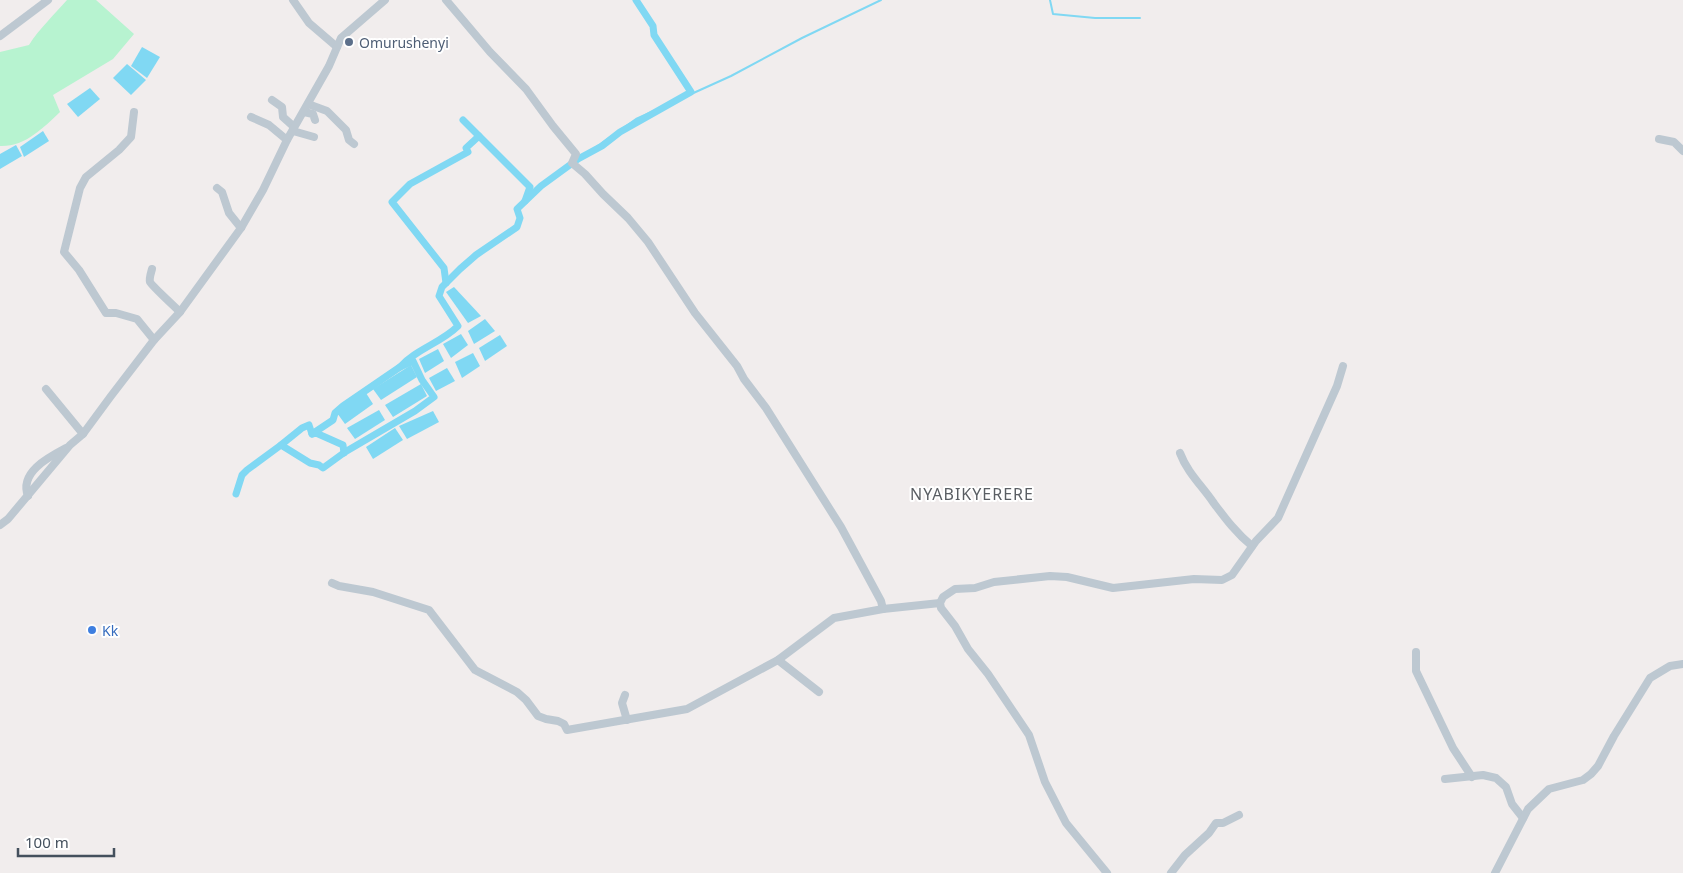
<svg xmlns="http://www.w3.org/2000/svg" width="1683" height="873" viewBox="0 0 1683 873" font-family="'Noto Sans',sans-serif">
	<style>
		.green { fill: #b7f3d0 }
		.water { fill: #80d8f3 }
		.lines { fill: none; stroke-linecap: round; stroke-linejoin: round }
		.stream { stroke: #80d8f3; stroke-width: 2 }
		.canal { stroke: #80d8f3; stroke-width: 7 }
		.street { stroke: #bdc8d1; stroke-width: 8 }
		.service-dot { fill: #5c6f8a; stroke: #fff; stroke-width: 2 }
		.shop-dot { fill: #3f7fe0; stroke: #fff; stroke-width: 2 }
		.labels { text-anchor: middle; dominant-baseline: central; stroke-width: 4; stroke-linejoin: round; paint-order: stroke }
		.service-label { font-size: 14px; fill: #4e5e75; stroke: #fff; text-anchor: start }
		.shop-label { font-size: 14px; fill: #366cbe; stroke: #fff; text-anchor: start }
		.quarter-label { font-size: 16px; letter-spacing: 1px; fill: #5a5e63; stroke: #fff }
	</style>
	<rect width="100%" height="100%" fill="#f1eded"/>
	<!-- green -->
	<path class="green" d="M67,0H96L134,34L113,59L53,95L60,112C43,128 25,147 0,146V52L29,45C39,29 54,15 67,0Z"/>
	<!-- water -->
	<g class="water">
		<polygon points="142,47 160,57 147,78 131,66"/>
		<polygon points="127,64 146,80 131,95 113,78"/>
		<polygon points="90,88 100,99 78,117 67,104"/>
		<polygon points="43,131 49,141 24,157 20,147"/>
		<polygon points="16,145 22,156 0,169 0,154"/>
		<polygon points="454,287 481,316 468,323 446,292"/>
		<polygon points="485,319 495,331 474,344 468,331"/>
		<polygon points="461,334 468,345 451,358 443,344"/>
		<polygon points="500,335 507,346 485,361 479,348"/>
		<polygon points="438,349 444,361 425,373 419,359"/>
		<polygon points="473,353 480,366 462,378 455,362"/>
		<polygon points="411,365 417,377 381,400 373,389"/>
		<polygon points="447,368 455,381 436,391 429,378"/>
		<polygon points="421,384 427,396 393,417 385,405"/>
		<polygon points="366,393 373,404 345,424 337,413"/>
		<polygon points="379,410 385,420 355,439 347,428"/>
		<polygon points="433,411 439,422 407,439 399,426"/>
		<polygon points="395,428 403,440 373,459 366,447"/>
	</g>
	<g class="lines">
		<!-- stream -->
		<g class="stream">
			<polyline points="1050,0 1053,14 1095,18 1140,18"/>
			<polyline points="589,152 636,119 731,76 802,38 881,0"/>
		</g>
		<!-- canal -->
		<g class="canal">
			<polyline points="463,120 530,187 525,201"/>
			<polyline points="446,283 444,268 392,202 410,184 468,152 466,148 479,136"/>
			<polyline points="312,434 333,420 335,413 343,406 400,367"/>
			<polyline points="281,445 302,428 309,425 312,434 316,433 343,445 344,453"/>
			<path d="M236,494L242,475L247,470L281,445L310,463L319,465L323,468L345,452L415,411L434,397L422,380L413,361L400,367C416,349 441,343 458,326L439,296L442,287L460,269L476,255L517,227L520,218L517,209L541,186L578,159L602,146L620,132L691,92L654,35L653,26L636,0"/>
		</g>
		<!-- street -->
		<g class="street">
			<polyline points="293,0 309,23 337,47"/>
			<polyline points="446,0 490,52 526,89 553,126 576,154 572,163 585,174 603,194 628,218 648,242 695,313 737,366 744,379 766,408 841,527 881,601 883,609"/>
			<polyline points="0,36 48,0"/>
			<polyline points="272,100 282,107 283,117 293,126 293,131 314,137"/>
			<polyline points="308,104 327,111 346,130 349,140 354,144"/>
			<polyline points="134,112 131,137 119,150 86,177 80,188 64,252 79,270 106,313 116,313 137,319 154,340"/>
			<polyline points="304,112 313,114 315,120"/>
			<polyline points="251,117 269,125 287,140"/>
			<polyline points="1659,139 1674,142 1683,151"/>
			<polyline points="217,188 222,192 229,213 241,228"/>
			<path d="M152,269C151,273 149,278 150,282C151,285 175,307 180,312"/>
			<polyline points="46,389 83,434"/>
			<path d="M1180,453C1187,472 1202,486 1213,502C1225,518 1236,533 1252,546"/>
			<path d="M28,496C19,472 49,457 66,448"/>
			<polyline points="0,525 8,519 70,445 83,434 111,396 154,340 180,312 241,228 263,190 287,140 329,66 341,38 385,0"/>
			<polyline points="332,583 339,586 373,592 429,610 475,670 517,692 526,700 538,716 546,719 558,721 564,724 567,730 687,709 778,660 834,618 883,609 940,603"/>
			<polyline points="1416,652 1416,671 1453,748 1472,777"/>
			<polyline points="778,660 819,692"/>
			<polyline points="625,695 622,703 627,720"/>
			<polyline points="1445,779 1483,775 1496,778 1506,787 1512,804 1523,818"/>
			<polyline points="1107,873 1066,823 1045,782 1029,735 988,674 968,649 955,626 941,608 940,603 943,597 955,589 975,588 994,582 1050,576 1067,577 1113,588 1194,579 1222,580 1232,575 1256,541 1278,518 1337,386 1343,366"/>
			<polyline points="1171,873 1185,855 1209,833 1216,823 1223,823 1239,815"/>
			<polyline points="1495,873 1528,809 1549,789 1583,780 1591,774 1598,766 1614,736 1650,678 1670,666 1683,664"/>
		</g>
	</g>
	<!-- markers -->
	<circle class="service-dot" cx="349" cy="42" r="5"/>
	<circle class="shop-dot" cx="92" cy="630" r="5"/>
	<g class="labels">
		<!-- service labels -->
		<g class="service-label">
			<text x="359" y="42">Omurushenyi</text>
		</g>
		<!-- shop labels -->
		<g class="shop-label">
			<text x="102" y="630">Kk</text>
		</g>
		<!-- quarter labels -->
		<g class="quarter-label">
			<text x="972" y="494">NYABIKYERERE</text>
		</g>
	</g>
	<!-- scale -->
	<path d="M18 848v8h96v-8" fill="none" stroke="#44505d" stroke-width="2.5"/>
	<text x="25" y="848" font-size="15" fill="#44505d" stroke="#ffffff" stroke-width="4" paint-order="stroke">100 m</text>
</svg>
